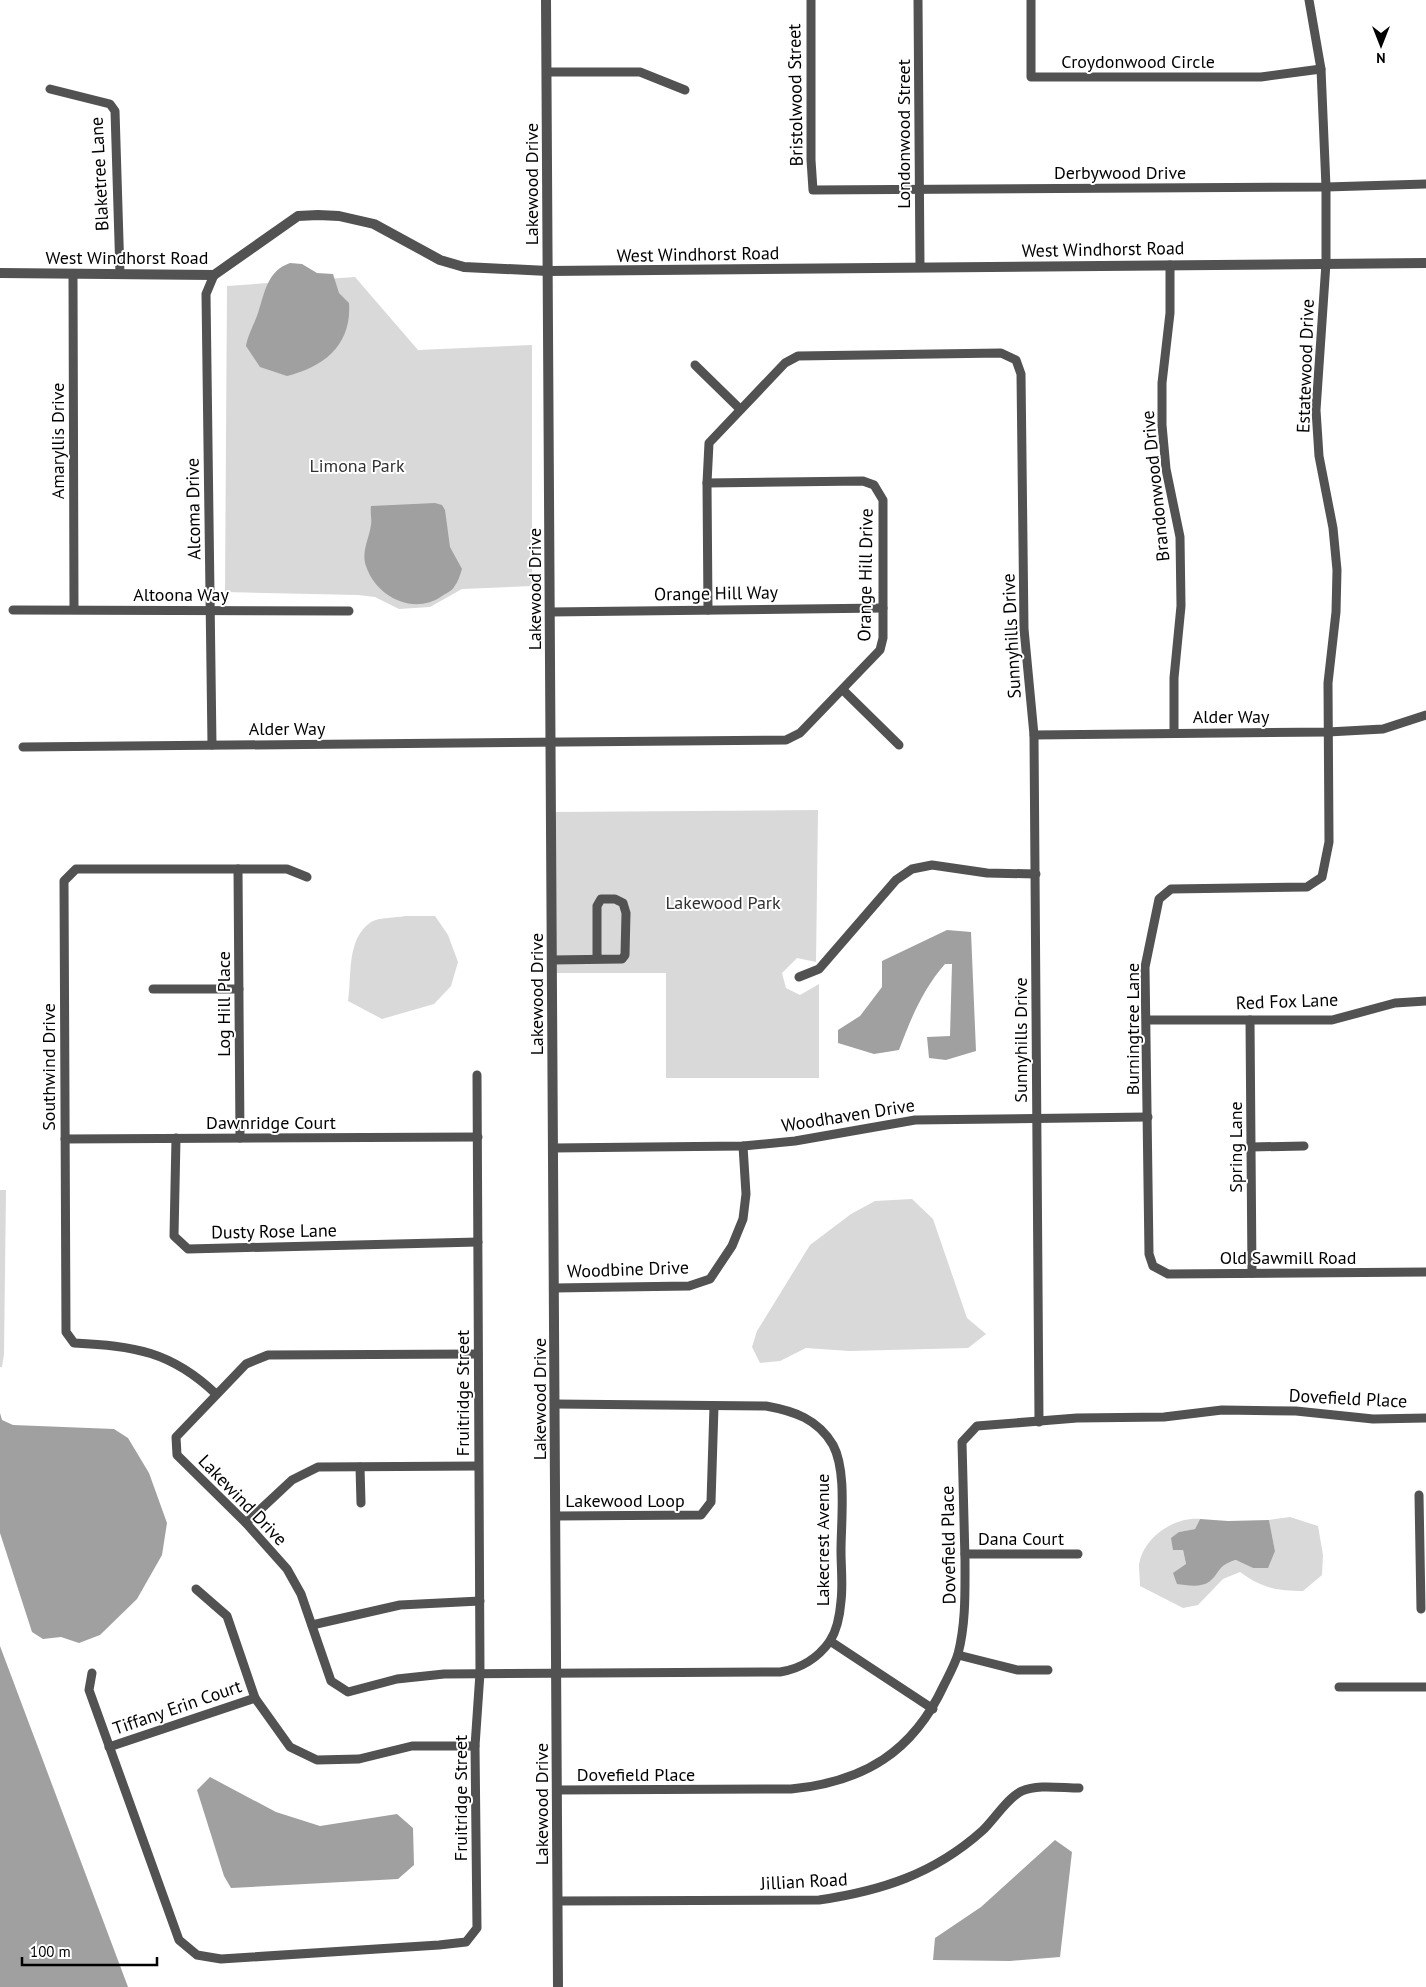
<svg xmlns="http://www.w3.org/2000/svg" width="1426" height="1987" viewBox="0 0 1426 1987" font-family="'PT Sans',sans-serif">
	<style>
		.green { fill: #d9d9d9 }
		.water { fill: #a0a0a0 }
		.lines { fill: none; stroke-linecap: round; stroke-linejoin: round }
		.minor { stroke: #525252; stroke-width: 9 }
		.tertiary { stroke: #525252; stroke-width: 10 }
		.labels { text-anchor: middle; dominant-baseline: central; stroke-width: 4; stroke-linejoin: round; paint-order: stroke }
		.street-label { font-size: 18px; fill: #000; stroke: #fff }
		.park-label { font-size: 18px; fill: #303030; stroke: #fff }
	</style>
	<rect width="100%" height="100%" fill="#fff"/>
	<!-- green -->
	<g class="green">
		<polygon points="355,277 418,350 532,345 532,586 462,589 430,607 399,609 375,597 358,595 225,592 227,286"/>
		<polygon points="818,810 816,962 797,958 782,973 786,988 800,995 819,984 819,1078 666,1078 666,973 556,973 556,812"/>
		<path d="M405,916H435L448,935L458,962L451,986L434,1004L382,1019L348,1001C352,976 346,939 371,922C379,917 396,918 405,916Z"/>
		<polygon points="0,1190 6,1190 4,1354 2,1367 0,1367"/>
		<polygon points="912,1199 933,1219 967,1318 986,1334 968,1348 849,1351 806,1348 780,1361 760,1363 752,1347 757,1331 810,1245 851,1214 875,1201"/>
		<path d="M1290,1517L1318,1526L1323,1555L1322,1575L1303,1591C1277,1591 1262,1588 1240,1572L1223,1579L1198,1605L1183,1608L1140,1586C1140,1579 1139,1572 1139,1565C1143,1538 1173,1517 1200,1519L1195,1529L1179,1532L1186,1564L1208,1583L1223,1564L1237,1560L1253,1568L1275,1551L1269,1520Z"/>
	</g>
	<!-- water -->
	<g class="water">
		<path d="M290,263L302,264L317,273L333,274L339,293L349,303C352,344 325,367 287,376L260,367L246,346C248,334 254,325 258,313C265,292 267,271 290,263Z"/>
		<path d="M435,503L442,505L445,510L450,547L462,569C460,575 458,582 454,587C452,591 446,593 442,596C414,616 376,597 366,566C361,552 369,539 371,525C372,519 370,513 371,506Z"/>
		<path d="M947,930L971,932L976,1051L946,1060L929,1058L927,1037L950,1036L952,964H945C923,989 911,1018 899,1050L874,1054L838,1043V1030L860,1016L882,987V961Z"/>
		<polygon points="0,1413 2,1420 13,1425 114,1429 128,1438 149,1473 167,1523 162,1555 137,1599 100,1635 79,1643 61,1637 43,1639 32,1632 0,1533"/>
		<path d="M1200,1519L1228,1521L1269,1520L1275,1551L1268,1568H1253L1236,1560C1216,1566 1222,1571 1209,1582C1200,1588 1186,1585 1177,1584L1173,1573L1186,1564L1183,1550H1173L1171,1538L1179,1532L1195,1529Z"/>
		<polygon points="0,1646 128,1987 0,1987"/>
		<polygon points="210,1777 276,1812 320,1826 397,1814 413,1828 414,1865 398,1879 231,1888 224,1876 197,1790"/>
		<polygon points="1055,1840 1072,1852 1060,1957 1010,1961 933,1960 935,1938 981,1907"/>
	</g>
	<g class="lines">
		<!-- minor -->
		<g class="minor">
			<polyline points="811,0 811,160 813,190 1326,187 1426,184"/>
			<polyline points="918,0 920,267"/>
			<polyline points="1031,0 1031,77 1261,77 1321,69"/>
			<polyline points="1309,0 1321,69 1326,187 1326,263 1316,410 1319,456 1333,528 1337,570 1336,612 1328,683 1329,842 1322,877 1307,887 1171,889 1159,899 1145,967 1149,1254 1153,1266 1168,1274 1426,1272"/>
			<polyline points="547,72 640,72 685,90"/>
			<polyline points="50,89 110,104 115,111 120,274"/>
			<polyline points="1170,265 1170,313 1162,383 1162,425 1166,469 1180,537 1181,606 1174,678 1174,733"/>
			<polyline points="73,274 74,609"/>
			<polyline points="695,365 740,409"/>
			<polyline points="13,610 349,611"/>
			<polyline points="708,610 707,483 709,443 785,363 798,356 1001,353 1016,360 1021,374 1024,629 1034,735 1039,1422"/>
			<polyline points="550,612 883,608"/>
			<polyline points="843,690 899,745"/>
			<polyline points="1034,735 1328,732 1383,729 1426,715"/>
			<polyline points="212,745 206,294 214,275"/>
			<polyline points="23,747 786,740 800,733 880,650 883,638 883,500 874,485 863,481 707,483"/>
			<polyline points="238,869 240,1138"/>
			<polyline points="552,960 622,959 625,955 626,913 623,903 615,899 601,899 597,906 597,959"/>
			<polyline points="799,977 819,969 896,880 912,869 932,865 987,873 1036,874"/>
			<polyline points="153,989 239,989"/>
			<polyline points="1147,1020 1332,1020 1395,1003 1426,1001"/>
			<polyline points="1250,1020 1252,1273"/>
			<polyline points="176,1138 174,1236 188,1249 478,1242"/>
			<polyline points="65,1139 478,1137"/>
			<polyline points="1251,1147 1304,1146"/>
			<polyline points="553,1148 743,1146 795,1141 915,1120 1148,1117"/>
			<polyline points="554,1288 689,1286 710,1279 732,1246 743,1219 746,1194 743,1146"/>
			<path d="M478,1354L268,1355L246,1364L176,1437L177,1455L246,1523L287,1569L301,1594L331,1681L348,1692L397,1679L444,1674L780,1672C800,1669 818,1658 830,1641C837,1630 840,1614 841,1601C843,1585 841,1567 841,1551C841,1521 847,1471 833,1445C818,1419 794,1411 766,1406L555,1404"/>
			<path d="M216,1394C171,1351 134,1346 74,1343L66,1332L64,881L76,869H287L307,877"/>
			<polyline points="360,1467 361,1503"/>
			<polyline points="1419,1495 1421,1609"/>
			<polyline points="556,1516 701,1515 711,1502 714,1406"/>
			<polyline points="246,1523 292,1480 318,1467 478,1466"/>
			<polyline points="965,1554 1078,1554"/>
			<polyline points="196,1589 227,1616 255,1698 290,1747 317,1760 359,1759 412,1746 475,1746"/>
			<polyline points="312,1625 400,1605 480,1601"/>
			<polyline points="830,1641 933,1709"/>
			<polyline points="958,1655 1017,1670 1048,1670"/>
			<polyline points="92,1673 89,1690 179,1940 197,1955 221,1959 439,1945 466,1942 477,1928 475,1746 480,1673 477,1075"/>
			<polyline points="1339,1687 1426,1687"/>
			<polyline points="109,1747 255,1698"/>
			<path d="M557,1790L791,1789C864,1782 913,1752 944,1685C949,1675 955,1664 958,1654C966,1623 965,1591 965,1560C964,1521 963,1481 962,1442L977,1426L1077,1418L1164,1417L1222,1410L1296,1411L1373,1419L1426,1418"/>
			<path d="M558,1901L819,1900C881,1891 934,1874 982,1831C993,1821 1009,1796 1022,1791C1037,1784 1062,1788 1079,1788"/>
		</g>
		<!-- tertiary -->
		<g class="tertiary">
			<polyline points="546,0 558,1987"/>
			<polyline points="0,273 214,275 298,216 318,215 339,216 374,224 440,260 464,267 548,271 1426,263"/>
		</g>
	</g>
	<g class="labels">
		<!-- street labels -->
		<g class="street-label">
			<text x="1138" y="61">Croydonwood Circle</text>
			<text transform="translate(795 95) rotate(-91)">Bristolwood Street</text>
			<text transform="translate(903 134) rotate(-90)">Londonwood Street</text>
			<text x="1120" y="172">Derbywood Drive</text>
			<text transform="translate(99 174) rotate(-93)">Blaketree Lane</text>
			<text transform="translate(531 184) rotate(-90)">Lakewood Drive</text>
			<text transform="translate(1103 249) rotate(-1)">West Windhorst Road</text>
			<text transform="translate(698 254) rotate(-1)">West Windhorst Road</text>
			<text x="127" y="257">West Windhorst Road</text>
			<text transform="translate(1305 366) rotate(-88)">Estatewood Drive</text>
			<text transform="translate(57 441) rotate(-90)">Amaryllis Drive</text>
			<text transform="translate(1155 486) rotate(-96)">Brandonwood Drive</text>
			<text transform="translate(193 509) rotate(-91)">Alcoma Drive</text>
			<text transform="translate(865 575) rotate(-89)">Orange Hill Drive</text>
			<text transform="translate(534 589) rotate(-90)">Lakewood Drive</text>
			<text transform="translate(716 593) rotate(-1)">Orange Hill Way</text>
			<text x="181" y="594">Altoona Way</text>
			<text transform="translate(1011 636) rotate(-93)">Sunnyhills Drive</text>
			<text x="1231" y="716">Alder Way</text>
			<text x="287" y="728">Alder Way</text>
			<text transform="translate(536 994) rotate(-90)">Lakewood Drive</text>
			<text transform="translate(1287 1001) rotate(-2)">Red Fox Lane</text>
			<text transform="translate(223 1004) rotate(-90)">Log Hill Place</text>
			<text transform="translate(1132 1029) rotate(-90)">Burningtree Lane</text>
			<text transform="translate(1020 1040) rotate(-90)">Sunnyhills Drive</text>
			<text transform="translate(48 1067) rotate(-90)">Southwind Drive</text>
			<text transform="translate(848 1115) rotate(-9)">Woodhaven Drive</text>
			<text x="271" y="1122">Dawnridge Court</text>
			<text transform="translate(1235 1147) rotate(-90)">Spring Lane</text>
			<text transform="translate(274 1231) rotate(-1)">Dusty Rose Lane</text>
			<text x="1288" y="1257">Old Sawmill Road</text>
			<text transform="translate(628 1269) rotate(-2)">Woodbine Drive</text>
			<text transform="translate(462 1393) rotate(-90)">Fruitridge Street</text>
			<text transform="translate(1348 1398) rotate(3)">Dovefield Place</text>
			<text transform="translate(539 1399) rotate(-90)">Lakewood Drive</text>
			<text transform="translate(243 1500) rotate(46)">Lakewind Drive</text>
			<text x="625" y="1500">Lakewood Loop</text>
			<text x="1021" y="1538">Dana Court</text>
			<text transform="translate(822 1540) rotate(-90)">Lakecrest Avenue</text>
			<text transform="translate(948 1545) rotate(-91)">Dovefield Place</text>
			<text transform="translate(177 1707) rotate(-19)">Tiffany Erin Court</text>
			<text x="636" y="1774">Dovefield Place</text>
			<text transform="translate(460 1798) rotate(-90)">Fruitridge Street</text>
			<text transform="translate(541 1804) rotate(-90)">Lakewood Drive</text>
			<text transform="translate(804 1881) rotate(-3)">Jillian Road</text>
		</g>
		<!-- park labels -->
		<g class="park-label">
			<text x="357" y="465">Limona Park</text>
			<text x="723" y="902">Lakewood Park</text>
		</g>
	</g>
	<!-- north arrow -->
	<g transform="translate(1381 45) rotate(180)" stroke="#ffffff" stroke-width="4" paint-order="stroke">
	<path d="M0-4L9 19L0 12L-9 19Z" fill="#000000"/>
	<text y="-8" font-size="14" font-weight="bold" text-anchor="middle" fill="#000000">N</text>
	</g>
	<!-- scale -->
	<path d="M22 1957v8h135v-8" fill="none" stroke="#000000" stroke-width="2.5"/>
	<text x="30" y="1957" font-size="15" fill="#000000" stroke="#ffffff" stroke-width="4" paint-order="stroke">100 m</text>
</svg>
